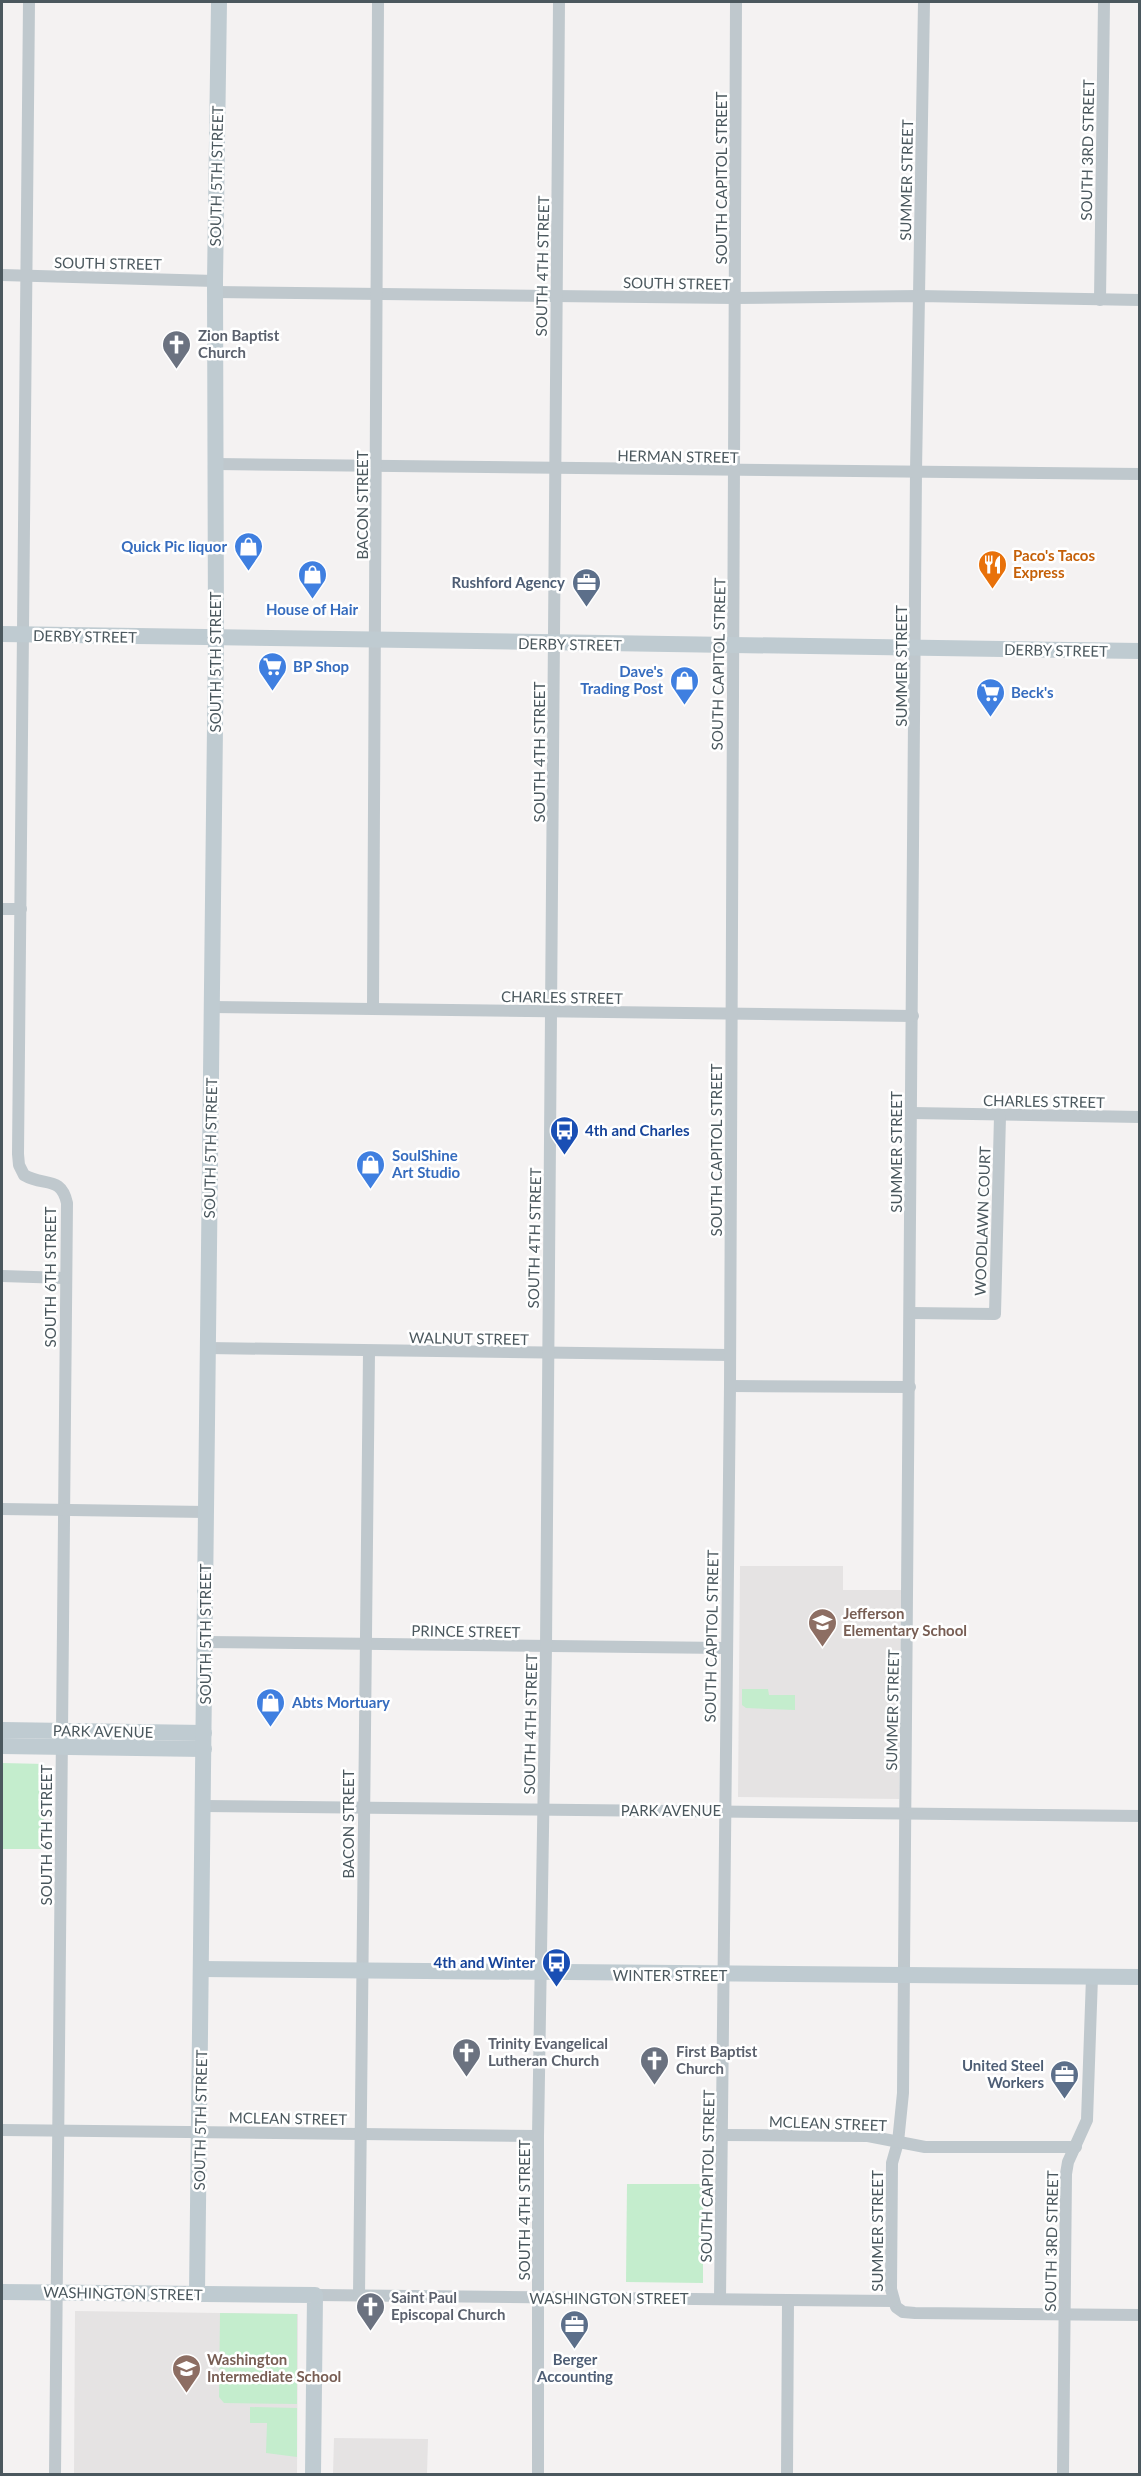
<svg xmlns="http://www.w3.org/2000/svg" width="1141" height="2476" viewBox="0 0 1141 2476" font-family="Lato,sans-serif">
	<style>
		.education { fill: #e5e3e3 }
		.green { fill: #c4edcd }
		.lines { fill: none; stroke-linecap: round; stroke-linejoin: round }
		.street { stroke: #bfc8cd; stroke-width: 12 }
		.secondary { stroke: #bfcbd1; stroke-width: 16 }
		.labels { text-anchor: middle; dominant-baseline: central; stroke-width: 5; stroke-linejoin: round; paint-order: stroke }
		.street-label { font-size: 15px; fill: #4b585e; stroke: #fff }
		.worship-label { font-size: 15px; font-weight: bold; fill: #5b616d; stroke: #fff; text-anchor: start }
		.shop-label { font-size: 15px; font-weight: bold; fill: #366cbe; stroke: #fff; text-anchor: start }
		.food-label { font-size: 15px; font-weight: bold; fill: #c56008; stroke: #fff; text-anchor: start }
		.service-label { font-size: 15px; font-weight: bold; fill: #4e5e75; stroke: #fff; text-anchor: end }
		.transit-label { font-size: 15px; font-weight: bold; fill: #164399; stroke: #fff; text-anchor: start }
		.education-label { font-size: 15px; font-weight: bold; fill: #785e54; stroke: #fff; text-anchor: start }
	</style>
	<rect width="100%" height="100%" fill="#f4f2f2"/>
	<!-- education -->
	<g class="education">
		<polygon points="740,1566 843,1566 843,1590 901,1590 899,1799 738,1797"/>
		<polygon points="75,2311 298,2314 297,2474 74,2474"/>
		<polygon points="334,2438 428,2439 427,2474 333,2474"/>
	</g>
	<!-- green -->
	<g class="green">
		<polygon points="742,1689 768,1689 769,1695 795,1695 795,1710 746,1708 742,1705"/>
		<polygon points="2,1763 45,1764 43,1849 2,1849"/>
		<polygon points="627,2184 703,2184 703,2283 626,2282"/>
		<polygon points="220,2313 297,2314 297,2404 224,2403 219,2397"/>
		<polygon points="250,2407 297,2408 297,2457 266,2453 267,2423 250,2423"/>
	</g>
	<g class="lines">
		<!-- street -->
		<g class="street">
			<path d="M29,2L18,1154L19,1165L24,1175C44,1187 61,1175 67,1203L55,2474"/>
			<polyline points="924,2 916,471 903,2093 898,2142 892,2163 891,2289 896,2307 903,2312 915,2313 1140,2315"/>
			<polyline points="2,275 215,281"/>
			<polyline points="215,292 735,298 919,296 1140,300"/>
			<polyline points="1100,300 1104,2"/>
			<polyline points="216,464 1140,474"/>
			<polyline points="2,909 21,909"/>
			<polyline points="211,1007 913,1016"/>
			<polyline points="373,1009 378,2"/>
			<polyline points="911,1113 1140,1117"/>
			<polyline points="2,1276 65,1278"/>
			<polyline points="910,1313 995,1314 1000,1116"/>
			<polyline points="208,1348 730,1355"/>
			<polyline points="730,1386 910,1387"/>
			<polyline points="2,1509 206,1512"/>
			<polyline points="205,1642 725,1648"/>
			<polyline points="203,1806 1140,1816"/>
			<polyline points="2,2130 538,2136"/>
			<polyline points="722,2135 868,2136 925,2147 1076,2147"/>
			<polyline points="315,2295 893,2301"/>
			<polyline points="359,2296 369,1352"/>
			<polyline points="720,2299 730,1386 736,2"/>
			<polyline points="538,2474 538,2136 546,1647 559,2"/>
			<polyline points="787,2474 788,2300"/>
			<polyline points="1063,2474 1066,2174 1068,2162 1087,2120 1092,1977"/>
		</g>
		<!-- secondary -->
		<g class="secondary">
			<polyline points="2,634 1140,651"/>
			<polyline points="2,1730 204,1733"/>
			<polyline points="2,1746 204,1749"/>
			<polyline points="201,1969 1140,1977"/>
			<polyline points="2,2292 315,2295 313,2474"/>
			<polyline points="197,2294 216,639 215,281 219,2"/>
		</g>
	</g>
	<!-- icons -->
	<defs>
		<symbol id="church-pin" viewBox="-11 -11 22 30"><path d="M0 17L-7.5 6A9.5 9.5 0 1 1 7.5 6Z" fill="#6b7280" stroke="#fff"/><path d="M-1.2-6h2.4v3.5h3.3v2.4h-3.3V6h-2.4V-.1h-3.3v-2.4h3.3Z" fill="#fff"/></symbol>
		<symbol id="shop-pin" viewBox="-11 -11 22 30"><path d="M0 17L-7.5 6A9.5 9.5 0 1 1 7.5 6Z" fill="#3f7fe0" stroke="#fff"/><path d="M-5-2.5h2.3a2.7 3.5 0 0 1 5.4 0H5L5.5 6h-11ZM-1.5-2.5h3a1.5 2.3 0 0 0-3 0Z" fill="#fff"/></symbol>
		<symbol id="restaurant-pin" viewBox="-11 -11 22 30"><path d="M0 17L-7.5 6A9.5 9.5 0 1 1 7.5 6Z" fill="#e8710a" stroke="#fff"/><path d="M-5-6h1v4h1v-4h1v4h1v-4h1v5L-1.5 .5V6h-2V.5L-5-1ZM5-6V6H3V1.5H1.5Q1.5-4 5-6Z" fill="#fff"/></symbol>
		<symbol id="office-pin" viewBox="-11 -11 22 30"><path d="M0 17L-7.5 6A9.5 9.5 0 1 1 7.5 6Z" fill="#5c6f8a" stroke="#fff"/><path d="M-6-3h4V-5.5h4V-3h4V5H-6ZM-1-4.5V-3h2v-1.5ZM-6 0V1H6V0Z" fill="#fff"/></symbol>
		<symbol id="supermarket-pin" viewBox="-11 -11 22 30"><path d="M0 17L-7.5 6A9.5 9.5 0 1 1 7.5 6Z" fill="#3f7fe0" stroke="#fff"/><path d="M-6-5.5h2.5l.6 2H6L4.5 2H-2.5L-4.4-4H-6ZM-1.5 3.2a1.3 1.3 0 1 0 .1 0ZM3 3.2a1.3 1.3 0 1 0 .1 0Z" fill="#fff"/></symbol>
		<symbol id="bus-pin" viewBox="-11 -11 22 30"><path d="M0 17L-7.5 6A9.5 9.5 0 1 1 7.5 6Z" fill="#1a4fb4" stroke="#fff"/><path d="M-5-6H5V4H4V6H2V4H-2V6H-4V4H-5ZM-3.5-4V0h7V-4ZM-3.5 1.2v1.5H-2V1.2ZM2 1.2v1.5H3.5V1.2Z" fill="#fff"/></symbol>
		<symbol id="school-pin" viewBox="-11 -11 22 30"><path d="M0 17L-7.5 6A9.5 9.5 0 1 1 7.5 6Z" fill="#8d6e63" stroke="#fff"/><path d="M0-5L7-2L0 1L-7-2ZM-4 1L0 2.5L4 1V4Q0 6-4 4Z" fill="#fff"/></symbol>
	</defs>
	<g fill-rule="evenodd">
		<use href="#church-pin" x="160" y="328" width="33" height="45"/>
		<use href="#shop-pin" x="232" y="530" width="33" height="45"/>
		<use href="#restaurant-pin" x="976" y="548" width="33" height="45"/>
		<use href="#shop-pin" x="296" y="558" width="33" height="45"/>
		<use href="#office-pin" x="570" y="566" width="33" height="45"/>
		<use href="#supermarket-pin" x="256" y="650" width="33" height="45"/>
		<use href="#shop-pin" x="668" y="664" width="33" height="45"/>
		<use href="#supermarket-pin" x="974" y="676" width="33" height="45"/>
		<use href="#bus-pin" x="548" y="1114" width="33" height="45"/>
		<use href="#shop-pin" x="354" y="1148" width="33" height="45"/>
		<use href="#school-pin" x="806" y="1606" width="33" height="45"/>
		<use href="#shop-pin" x="254" y="1686" width="33" height="45"/>
		<use href="#bus-pin" x="540" y="1946" width="33" height="45"/>
		<use href="#church-pin" x="450" y="2036" width="33" height="45"/>
		<use href="#church-pin" x="638" y="2044" width="33" height="45"/>
		<use href="#office-pin" x="1048" y="2058" width="33" height="45"/>
		<use href="#church-pin" x="354" y="2290" width="33" height="45"/>
		<use href="#office-pin" x="558" y="2308" width="33" height="45"/>
		<use href="#school-pin" x="170" y="2352" width="33" height="45"/>
	</g>
	<g class="labels">
		<!-- street labels -->
		<g class="street-label">
			<text transform="translate(1087 150) rotate(-89)">SOUTH 3RD STREET</text>
			<text transform="translate(216 176) rotate(-89)">SOUTH 5TH STREET</text>
			<text transform="translate(721 178) rotate(-90)">SOUTH CAPITOL STREET</text>
			<text transform="translate(906 180) rotate(-89)">SUMMER STREET</text>
			<text transform="translate(108 263) rotate(1)">SOUTH STREET</text>
			<text transform="translate(542 266) rotate(-89)">SOUTH 4TH STREET</text>
			<text transform="translate(677 283) rotate(1)">SOUTH STREET</text>
			<text transform="translate(678 456) rotate(1)">HERMAN STREET</text>
			<text transform="translate(362 505) rotate(-90)">BACON STREET</text>
			<text transform="translate(85 636) rotate(1)">DERBY STREET</text>
			<text transform="translate(570 644) rotate(1)">DERBY STREET</text>
			<text transform="translate(1056 650) rotate(1)">DERBY STREET</text>
			<text transform="translate(215 662) rotate(-90)">SOUTH 5TH STREET</text>
			<text transform="translate(718 664) rotate(-89)">SOUTH CAPITOL STREET</text>
			<text transform="translate(901 666) rotate(-90)">SUMMER STREET</text>
			<text transform="translate(539 752) rotate(-90)">SOUTH 4TH STREET</text>
			<text transform="translate(562 997) rotate(1)">CHARLES STREET</text>
			<text transform="translate(1044 1101) rotate(1)">CHARLES STREET</text>
			<text transform="translate(210 1148) rotate(-89)">SOUTH 5TH STREET</text>
			<text transform="translate(716 1150) rotate(-90)">SOUTH CAPITOL STREET</text>
			<text transform="translate(896 1152) rotate(-90)">SUMMER STREET</text>
			<text transform="translate(982 1221) rotate(-88)">WOODLAWN COURT</text>
			<text transform="translate(534 1238) rotate(-89)">SOUTH 4TH STREET</text>
			<text transform="translate(50 1277) rotate(-90)">SOUTH 6TH STREET</text>
			<text transform="translate(469 1338) rotate(1)">WALNUT STREET</text>
			<text transform="translate(466 1631) rotate(1)">PRINCE STREET</text>
			<text transform="translate(205 1634) rotate(-90)">SOUTH 5TH STREET</text>
			<text transform="translate(711 1636) rotate(-89)">SOUTH CAPITOL STREET</text>
			<text transform="translate(892 1710) rotate(-89)">SUMMER STREET</text>
			<text transform="translate(530 1724) rotate(-89)">SOUTH 4TH STREET</text>
			<text transform="translate(103 1731) rotate(1)">PARK AVENUE</text>
			<text x="671" y="1810">PARK AVENUE</text>
			<text transform="translate(348 1824) rotate(-90)">BACON STREET</text>
			<text transform="translate(46 1835) rotate(-90)">SOUTH 6TH STREET</text>
			<text x="670" y="1975">WINTER STREET</text>
			<text transform="translate(288 2118) rotate(1)">MCLEAN STREET</text>
			<text transform="translate(200 2120) rotate(-89)">SOUTH 5TH STREET</text>
			<text transform="translate(828 2123) rotate(2)">MCLEAN STREET</text>
			<text transform="translate(707 2176) rotate(-89)">SOUTH CAPITOL STREET</text>
			<text transform="translate(524 2210) rotate(-90)">SOUTH 4TH STREET</text>
			<text transform="translate(877 2231) rotate(-90)">SUMMER STREET</text>
			<text transform="translate(1051 2241) rotate(-89)">SOUTH 3RD STREET</text>
			<text transform="translate(123 2293) rotate(1)">WASHINGTON STREET</text>
			<text x="609" y="2298">WASHINGTON STREET</text>
		</g>
		<!-- worship labels -->
		<g class="worship-label">
			<text x="198" y="335">Zion Baptist<tspan x="198" dy="17">Church</tspan></text>
			<text x="488" y="2043">Trinity Evangelical<tspan x="488" dy="17">Lutheran Church</tspan></text>
			<text x="676" y="2051">First Baptist<tspan x="676" dy="17">Church</tspan></text>
			<text x="391" y="2297">Saint Paul<tspan x="391" dy="17">Episcopal Church</tspan></text>
		</g>
		<!-- shop labels -->
		<g class="shop-label">
			<text x="227" y="546" text-anchor="end">Quick Pic liquor</text>
			<text x="312" y="609" text-anchor="middle">House of Hair</text>
			<text x="293" y="666">BP Shop</text>
			<text x="663" y="671" text-anchor="end">Dave's<tspan x="663" dy="17">Trading Post</tspan></text>
			<text x="1011" y="692">Beck's</text>
			<text x="392" y="1155">SoulShine<tspan x="392" dy="17">Art Studio</tspan></text>
			<text x="292" y="1702">Abts Mortuary</text>
		</g>
		<!-- food labels -->
		<g class="food-label">
			<text x="1013" y="555">Paco's Tacos<tspan x="1013" dy="17">Express</tspan></text>
		</g>
		<!-- service labels -->
		<g class="service-label">
			<text x="565" y="582">Rushford Agency</text>
			<text x="1044" y="2065">United Steel<tspan x="1044" dy="17">Workers</tspan></text>
			<text x="575" y="2359" text-anchor="middle">Berger<tspan x="575" dy="17">Accounting</tspan></text>
		</g>
		<!-- transit labels -->
		<g class="transit-label">
			<text x="585" y="1130">4th and Charles</text>
			<text x="535" y="1962" text-anchor="end">4th and Winter</text>
		</g>
		<!-- education labels -->
		<g class="education-label">
			<text x="843" y="1613">Jefferson<tspan x="843" dy="17">Elementary School</tspan></text>
			<text x="207" y="2359">Washington<tspan x="207" dy="17">Intermediate School</tspan></text>
		</g>
	</g>
	<!-- border -->
	<rect width="1141" height="2476" fill="none" stroke="#4b585e" stroke-width="6"/>
</svg>
